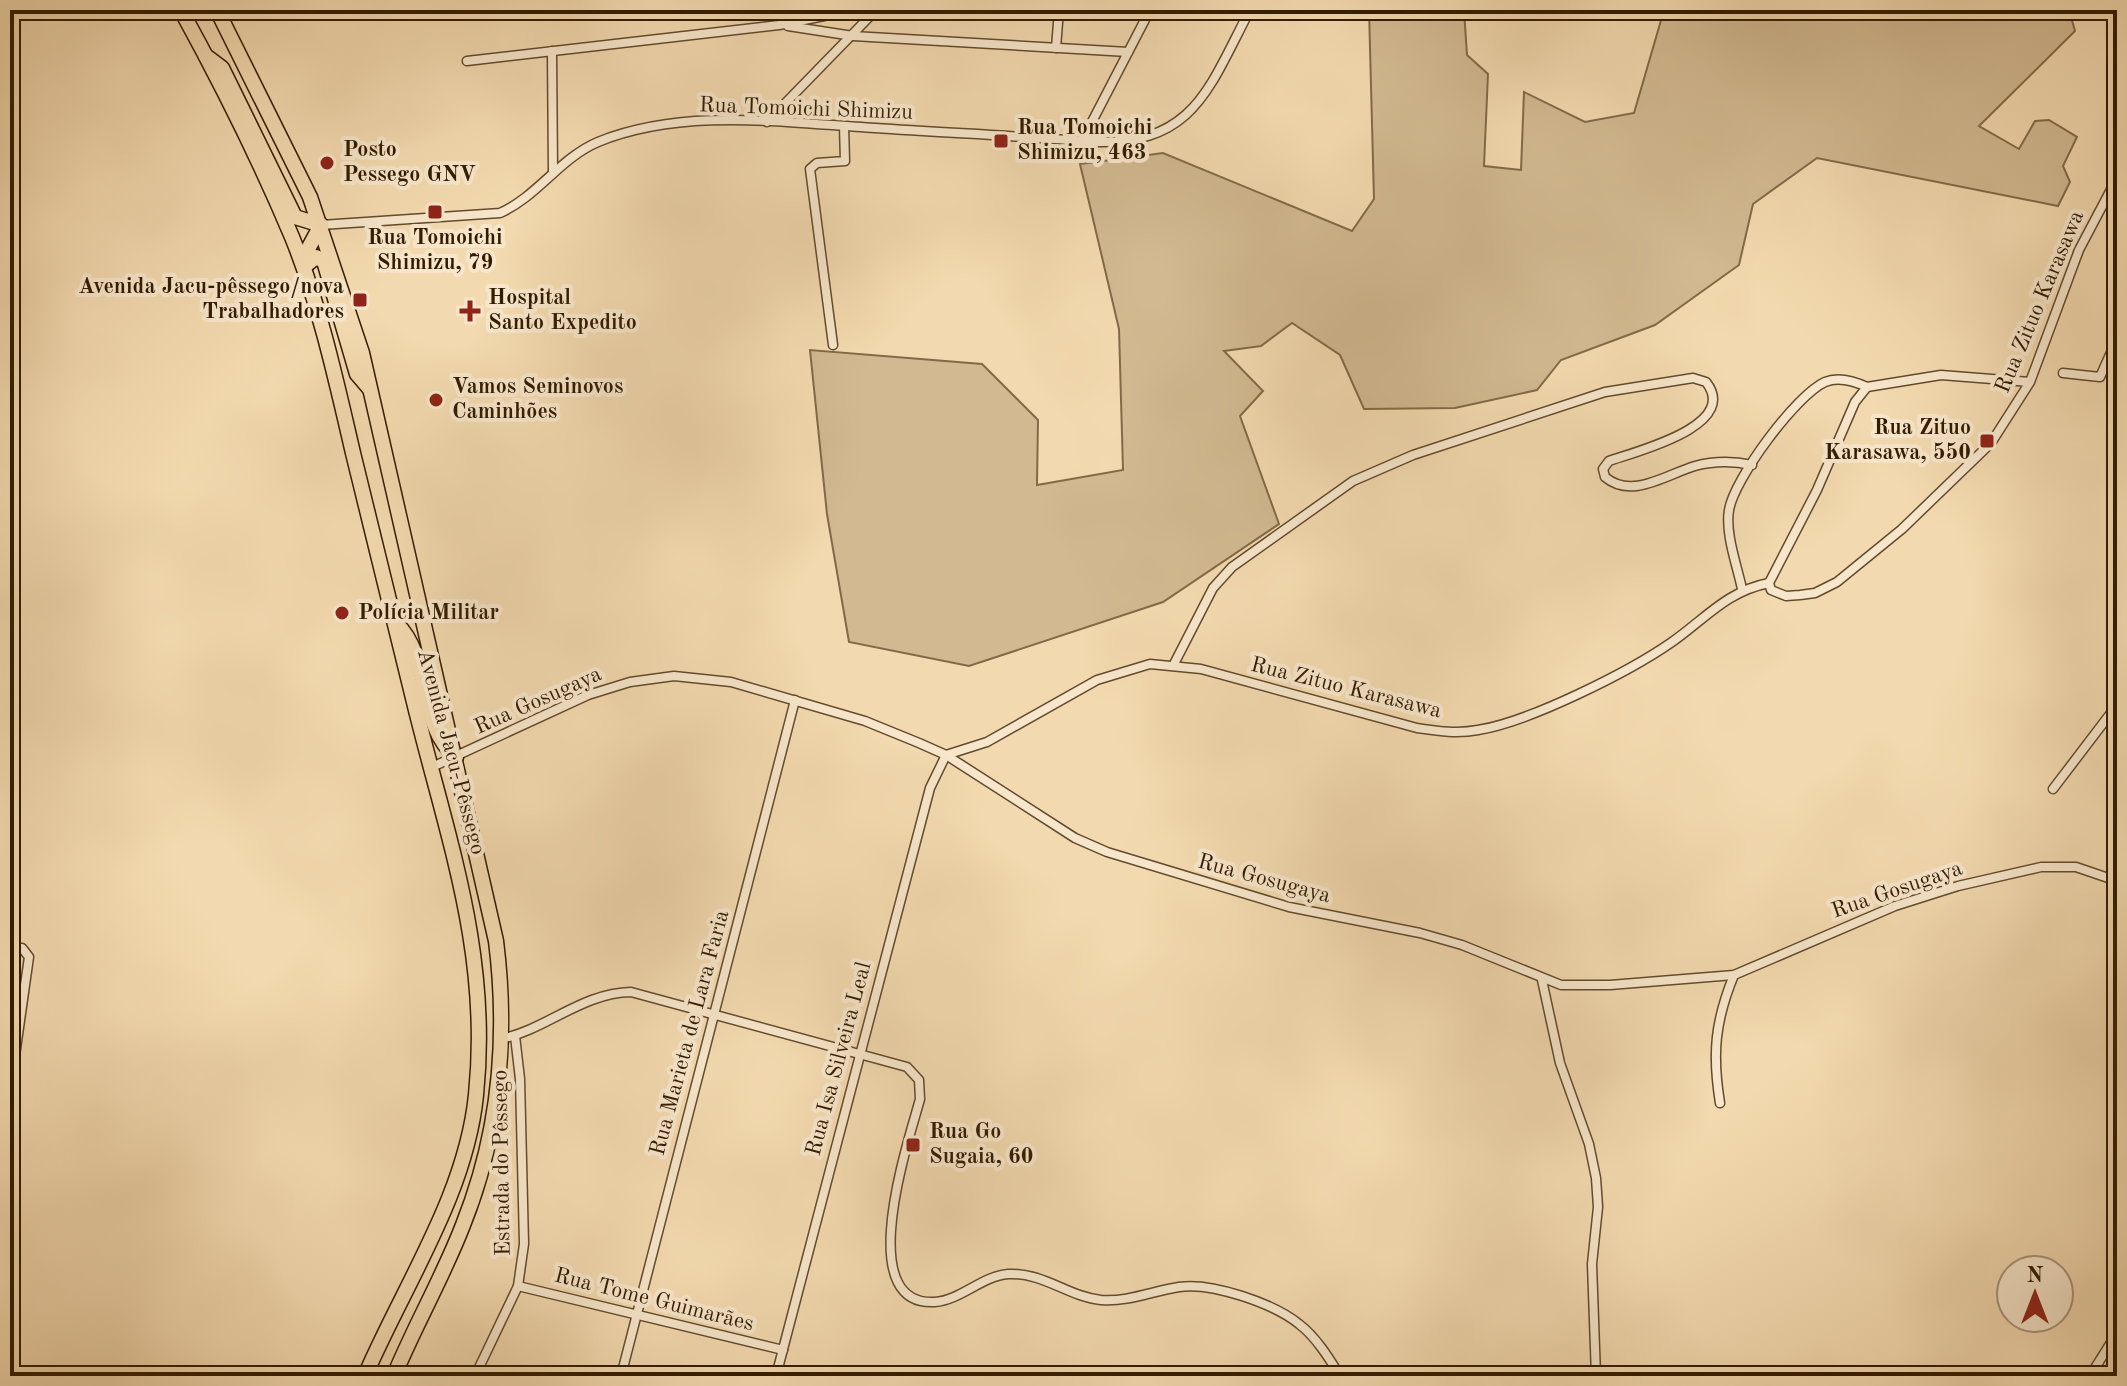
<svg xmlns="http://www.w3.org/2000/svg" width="2127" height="1386" viewBox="0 0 2127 1386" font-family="'Old Standard TT',serif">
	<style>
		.green { fill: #d2b991; stroke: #826a48; stroke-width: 2 }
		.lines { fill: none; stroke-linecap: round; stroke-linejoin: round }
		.minor-casing { stroke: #624b2c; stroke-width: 11 }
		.trunk-casing { stroke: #321c00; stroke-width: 17 }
		.minor { stroke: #f7e6cb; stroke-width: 8 }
		.trunk { stroke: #f3d9af; stroke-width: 14 }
		.poi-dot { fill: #8f2418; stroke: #f7e6cb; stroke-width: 3 }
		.labels { text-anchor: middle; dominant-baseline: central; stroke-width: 8; stroke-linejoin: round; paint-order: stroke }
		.street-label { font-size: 22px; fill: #321c00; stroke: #f7e6cb }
		.poi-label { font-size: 22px; font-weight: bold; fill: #321c00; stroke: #f7e6cb; text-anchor: start }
	</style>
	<rect width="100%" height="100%" fill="#f3d9af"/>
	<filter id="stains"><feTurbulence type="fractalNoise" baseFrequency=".0025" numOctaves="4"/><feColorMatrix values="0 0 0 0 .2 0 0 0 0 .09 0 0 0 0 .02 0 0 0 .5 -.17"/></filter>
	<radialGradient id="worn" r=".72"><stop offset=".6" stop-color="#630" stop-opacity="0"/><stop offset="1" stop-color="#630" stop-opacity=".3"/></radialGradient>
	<!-- green -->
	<polygon class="green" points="1369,10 1464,10 1467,55 1488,74 1484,166 1521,170 1524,92 1585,122 1634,113 1664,10 2069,10 2075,31 1979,126 2019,149 2035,121 2049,120 2077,137 2063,166 2070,182 2058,206 1817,158 1753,204 1739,265 1655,325 1561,360 1537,390 1455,408 1364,409 1340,355 1292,323 1261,346 1224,351 1263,391 1240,416 1279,524 1163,602 969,666 849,642 827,514 810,350 982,364 1038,420 1037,485 1123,470 1119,329 1080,164 1163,153 1352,231 1374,199"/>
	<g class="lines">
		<defs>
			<g id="minor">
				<polyline points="788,26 853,36 1128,52"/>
				<polyline points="1056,48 1059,10"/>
				<polyline points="552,51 553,173"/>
				<polyline points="467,61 779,25 854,10"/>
				<polyline points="767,122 876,10"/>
				<polyline points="1082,141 1150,10"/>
				<path d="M321,225L500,213C538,196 560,158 598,142C684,107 785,123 875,128C948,133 1021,136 1094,142C1195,145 1209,87 1250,10"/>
				<polyline points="833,345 810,169 817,163 845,161 844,126"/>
				<polyline points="2063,373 2100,377 2117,339"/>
				<polyline points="2030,382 1941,375 1867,387 1855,402 1817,490 1769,583 1771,590 1786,596 1800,595 1815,593 1837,582 1902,529 1991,443 2030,382 2079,250 2117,178"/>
				<path d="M1742,589C1737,565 1725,534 1729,510C1734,479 1796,395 1825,382C1839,376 1854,381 1867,387"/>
				<path d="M1174,664L1213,588L1232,567L1353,481L1413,455L1605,392L1693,378L1706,382C1741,426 1634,452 1609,461L1603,469L1605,477C1632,500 1667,474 1695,466C1714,461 1733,461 1752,465"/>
				<polyline points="430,768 588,695 630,682 674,676 731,682 865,721 919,743 946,755 1075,838 1107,852 1289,907 1420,933 1462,945 1561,985 1610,985 1734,975 1895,906 1958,886 2041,867 2076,867 2117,881"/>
				<polyline points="2053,789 2117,705"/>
				<polyline points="10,948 22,948 29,957 11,1084"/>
				<polyline points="1542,980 1560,1063 1589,1144 1596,1178 1598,1207 1592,1264 1596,1376"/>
				<path d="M501,1039C547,1029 582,993 631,992L907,1067L919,1080L920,1099C910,1137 851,1307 935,1302C961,1300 982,1276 1008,1274C1043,1272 1069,1297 1101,1300C1129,1302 1152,1291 1179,1287C1211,1282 1273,1303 1299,1324C1316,1337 1329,1358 1340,1376"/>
				<path d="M1720,1103C1712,1054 1715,1021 1734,975"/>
				<polyline points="518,1286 783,1350"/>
				<polyline points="475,1376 518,1286 524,1244 520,1079 515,1036"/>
				<polyline points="621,1376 795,700"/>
				<path d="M776,1376L930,788L946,755L987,742L1097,680L1150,664L1201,669L1417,728C1438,731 1457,734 1478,730C1529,722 1629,672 1672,642C1705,619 1727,591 1769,583"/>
				<polyline points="2090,1376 2117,1333"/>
			</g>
			<g id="trunk">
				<path d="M181,10C221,83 260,161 292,237C320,306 336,380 353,453C373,535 393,617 413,698C446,835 491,951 476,1095C466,1195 404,1285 365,1376"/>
				<path d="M217,10L310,197L362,353L496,941C508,1037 499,1135 463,1225C443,1277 415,1325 394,1376"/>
				<polyline points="206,56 222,68 295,217 321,225"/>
				<polyline points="306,265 316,257 324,261 357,374 369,388"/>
				<polyline points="306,265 307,251 321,225"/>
				<path d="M396,623C433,659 416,723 456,757"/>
			</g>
		</defs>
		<!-- minor casing -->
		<use href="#minor" class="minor-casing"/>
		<!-- trunk casing -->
		<use href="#trunk" class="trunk-casing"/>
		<!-- minor -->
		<use href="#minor" class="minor"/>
		<!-- trunk -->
		<use href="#trunk" class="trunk"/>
	</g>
	<!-- markers -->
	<g class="poi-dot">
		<rect x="993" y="133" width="16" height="16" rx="4"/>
		<circle cx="327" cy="163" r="8"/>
		<rect x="427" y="204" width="16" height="16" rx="4"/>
		<rect x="352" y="292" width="16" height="16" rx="4"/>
		<path d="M466 299h8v8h8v8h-8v8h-8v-8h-8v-8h8z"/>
		<circle cx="436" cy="400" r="8"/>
		<rect x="1979" y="433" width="16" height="16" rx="4"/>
		<circle cx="342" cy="613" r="8"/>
		<rect x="905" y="1137" width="16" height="16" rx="4"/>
	</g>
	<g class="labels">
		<!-- street labels -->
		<g class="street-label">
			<text transform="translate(806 109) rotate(2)">Rua Tomoichi Shimizu</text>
			<text transform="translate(2040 302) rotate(-67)">Rua Zituo Karasawa</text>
			<text transform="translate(1346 688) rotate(14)">Rua Zituo Karasawa</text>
			<text transform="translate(538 701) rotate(-24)">Rua Gosugaya</text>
			<text transform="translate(451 752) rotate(75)">Avenida Jacu-Pêssego</text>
			<text transform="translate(1264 879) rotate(15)">Rua Gosugaya</text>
			<text transform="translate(1897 890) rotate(-19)">Rua Gosugaya</text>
			<text transform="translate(690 1033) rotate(-75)">Rua Marieta de Lara Faria</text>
			<text transform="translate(839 1059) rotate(-75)">Rua Isa Silveira Leal</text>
			<text transform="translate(502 1163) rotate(-91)">Estrada do Pêssego</text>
			<text transform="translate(654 1300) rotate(14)">Rua Tome Guimarães</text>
		</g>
		<!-- poi labels -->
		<g class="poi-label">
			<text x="1017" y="128">Rua Tomoichi<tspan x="1017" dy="25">Shimizu, 463</tspan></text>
			<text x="343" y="150">Posto<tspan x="343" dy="25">Pessego GNV</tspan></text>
			<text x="435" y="238" text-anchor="middle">Rua Tomoichi<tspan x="435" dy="25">Shimizu, 79</tspan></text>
			<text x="344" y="287" text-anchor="end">Avenida Jacu-pêssego/nova<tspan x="344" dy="25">Trabalhadores</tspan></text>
			<text x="488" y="298">Hospital<tspan x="488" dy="25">Santo Expedito</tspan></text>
			<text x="452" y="387">Vamos Seminovos<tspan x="452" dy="25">Caminhões</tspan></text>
			<text x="1971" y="428" text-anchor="end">Rua Zituo<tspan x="1971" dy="25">Karasawa, 550</tspan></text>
			<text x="358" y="613">Polícia Militar</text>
			<text x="929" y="1132">Rua Go<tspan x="929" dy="25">Sugaia, 60</tspan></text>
		</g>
	</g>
	<!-- margin -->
	<rect width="2127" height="1386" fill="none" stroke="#f3d9af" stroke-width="40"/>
	<rect x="12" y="12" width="2103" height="1362" fill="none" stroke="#321c00" stroke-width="4"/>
	<rect x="20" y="20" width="2087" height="1346" fill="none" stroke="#321c00" stroke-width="2"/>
	<!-- north arrow -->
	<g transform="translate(2035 1294)"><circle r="38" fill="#f7e6cb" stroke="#a8957a" stroke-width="2"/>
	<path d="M0-6L14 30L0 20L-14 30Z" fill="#8f2418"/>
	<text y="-12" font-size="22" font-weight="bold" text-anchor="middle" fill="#321c00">N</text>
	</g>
	<rect width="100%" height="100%" filter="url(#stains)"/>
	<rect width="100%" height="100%" fill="url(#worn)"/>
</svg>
